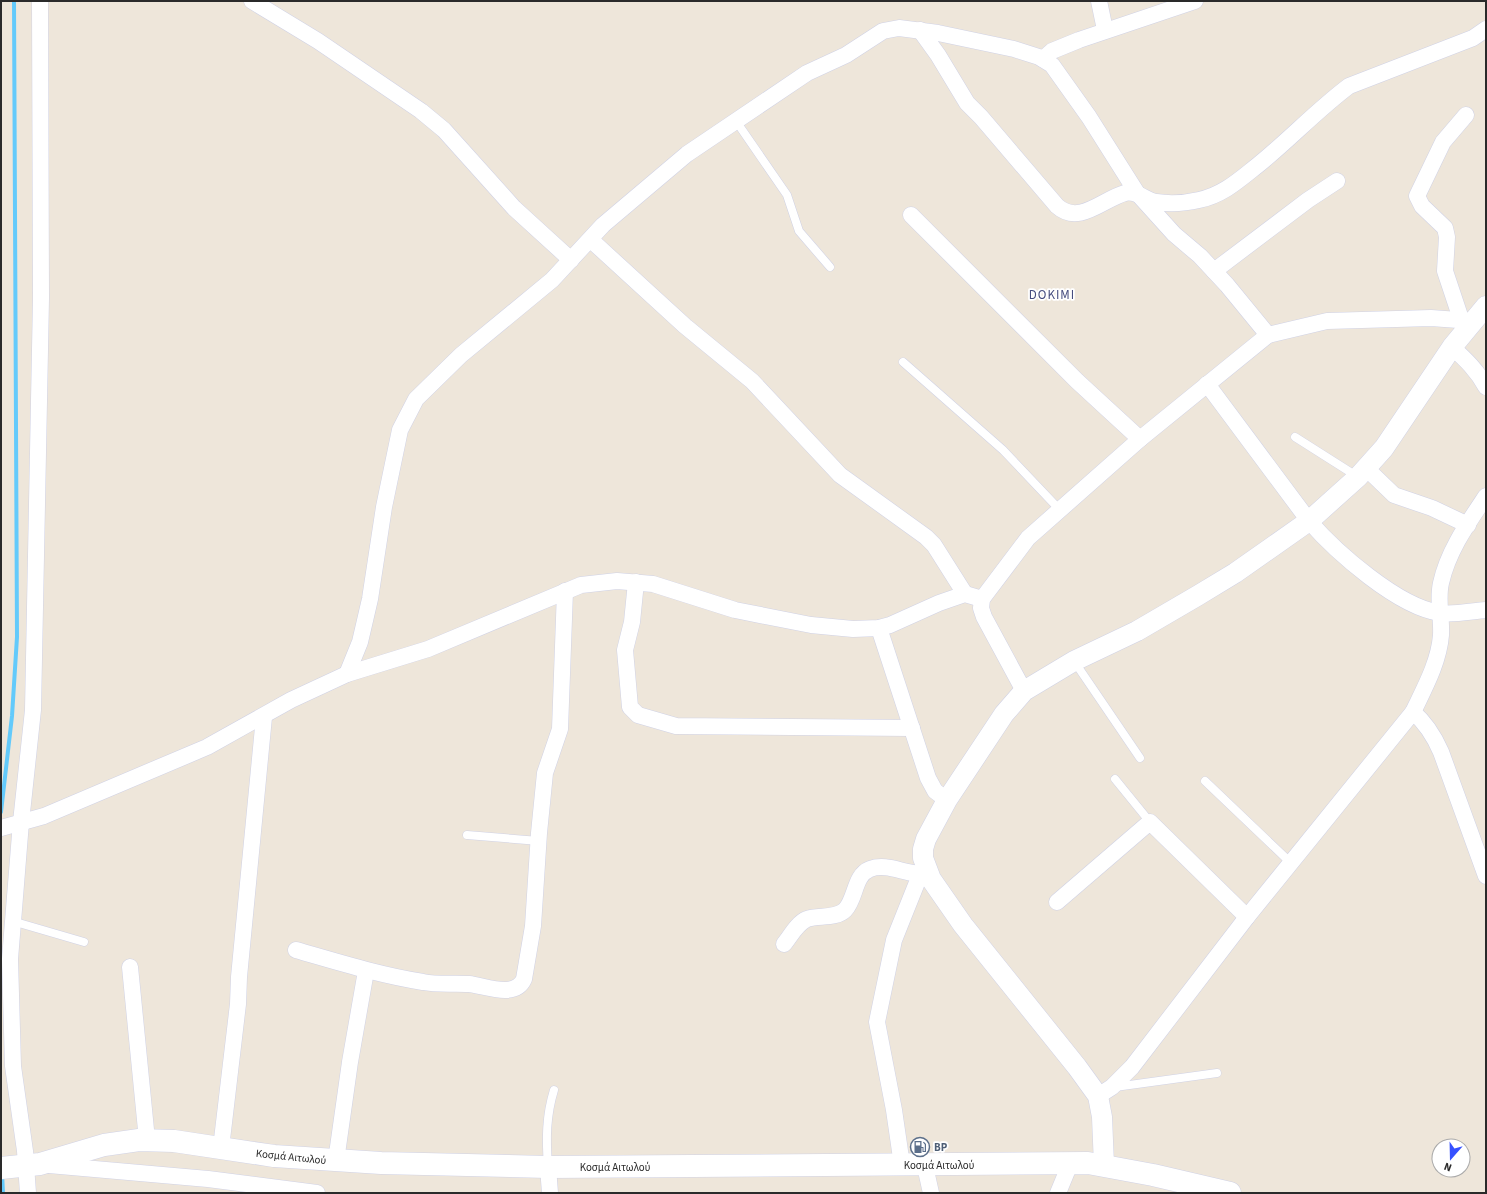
<svg xmlns="http://www.w3.org/2000/svg" width="1487" height="1194" viewBox="0 0 1487 1194" font-family="'Source Sans 3',sans-serif">
	<style>
		.lines { fill: none; stroke-linecap: round; stroke-linejoin: round }
		.stream { stroke: #63cafb; stroke-width: 4 }
		.service-casing { stroke: #d0d2e5; stroke-width: 9 }
		.minor-casing { stroke: #d0d2e5; stroke-width: 17 }
		.tertiary-casing { stroke: #d0d2e5; stroke-width: 21 }
		.secondary-casing { stroke: #d0d2e5; stroke-width: 23 }
		.service { stroke: #fff; stroke-width: 8 }
		.minor { stroke: #fff; stroke-width: 16 }
		.tertiary { stroke: #fff; stroke-width: 20 }
		.secondary { stroke: #fff; stroke-width: 22 }
		.labels { text-anchor: middle; dominant-baseline: central; stroke-width: 3.5; stroke-linejoin: round; paint-order: stroke }
		.service-label { font-size: 11px; font-weight: bold; fill: #4e5e75; stroke: #fff; text-anchor: start }
		.street-label { font-size: 11px; fill: #2a2a2a; stroke: #fff }
		.quarter-label { font-size: 13px; letter-spacing: 1px; fill: #464d7f; stroke: #fff }
	</style>
	<rect width="100%" height="100%" fill="#eee6da"/>
	<g class="lines">
		<!-- stream -->
		<g class="stream">
			<polyline points="1,812 12,716 17,637 14,1"/>
			<polyline points="2,1173 3,1193"/>
		</g>
		<defs>
			<g id="service">
				<polyline points="736,121 787,195 799,231 830,267"/>
				<polyline points="903,362 1003,450 1059,509"/>
				<polyline points="1295,437 1358,477"/>
				<polyline points="1074,661 1140,758"/>
				<polyline points="1115,779 1150,822"/>
				<polyline points="1205,781 1291,863"/>
				<polyline points="467,835 539,841"/>
				<polyline points="12,921 84,942"/>
				<polyline points="1115,1087 1217,1073"/>
				<path d="M548,1166C546,1139 546,1116 554,1090"/>
			</g>
			<g id="minor">
				<polyline points="252,1 318,41 421,111 444,130 514,208 571,260"/>
				<polyline points="1099,1 1105,30"/>
				<path d="M920,30L938,55L967,103L981,117L1057,206C1079,226 1103,199 1125,193C1137,190 1145,200 1156,202C1169,204 1186,203 1199,200C1223,195 1239,180 1258,165C1289,140 1317,110 1349,86L1473,38L1486,29"/>
				<polyline points="1043,59 1052,51 1079,40 1195,1"/>
				<polyline points="911,215 1077,381 1140,439"/>
				<polyline points="591,240 685,326 752,381 840,475 926,537 934,545 965,594"/>
				<polyline points="1214,271 1308,200 1337,181"/>
				<polyline points="1461,319 1445,271 1447,237 1445,228 1422,206 1417,196 1443,142 1466,115"/>
				<path d="M1452,347C1465,359 1477,370 1486,387"/>
				<path d="M1207,384L1309,521C1336,552 1398,607 1440,613C1454,615 1472,611 1486,610"/>
				<polyline points="1367,469 1394,495 1432,508 1468,525"/>
				<polyline points="636,582 632,622 625,650 630,707 638,715 676,726 912,728"/>
				<polyline points="879,628 928,778 935,791 947,800"/>
				<polyline points="347,674 360,642 370,599 384,507 400,430 416,399 461,355 552,280 603,225 687,154 807,73 846,55 883,31 899,28 938,33 1014,49 1039,57 1052,65 1089,117 1137,193 1174,234 1200,256 1227,285 1268,335"/>
				<polyline points="1024,691 984,617 981,608 982,599 1028,538 1140,439 1268,335 1327,321 1431,318 1472,321"/>
				<path d="M1413,712C1426,723 1434,736 1441,752L1486,876"/>
				<polyline points="1,828 44,816 207,747 291,700 347,674 428,649 581,585 617,581 653,584 735,610 811,625 853,629 879,628 890,625 939,603 965,594 982,599"/>
				<polyline points="1057,902 1150,822 1247,917"/>
				<path d="M784,944C790,937 797,923 807,919C818,915 836,919 845,910C856,899 854,875 870,869C889,862 909,877 928,873"/>
				<path d="M296,950C338,962 379,975 423,982C438,985 454,983 469,984C486,986 515,999 524,979L533,926L539,833L545,773L560,729L565,591"/>
				<polyline points="130,967 147,1140"/>
				<path d="M1098,1096L1112,1087L1132,1067L1247,917L1413,712C1424,689 1439,662 1441,635C1442,618 1437,600 1441,583C1448,551 1468,523 1486,496"/>
				<polyline points="221,1148 238,1004 239,977 264,717"/>
				<polyline points="336,1161 350,1062 366,971"/>
				<polyline points="49,1165 208,1179 317,1193"/>
				<polyline points="902,1165 894,1110 877,1022 894,940 920,875"/>
				<polyline points="925,1166 931,1193"/>
				<polyline points="548,1167 550,1193"/>
				<polyline points="28,1193 25,1151 13,1066 10,959 21,822 33,710 41,298 40,1"/>
				<polyline points="1058,1193 1070,1164"/>
			</g>
			<polyline id="tertiary" points="1104,1165 1102,1117 1098,1096 1077,1067 963,925 931,879 923,858 923,849 926,839 947,800 1004,714 1024,691 1074,661 1137,631 1197,596 1235,573 1309,521 1358,477 1384,448 1452,347 1486,306"/>
			<polyline id="secondary" points="1,1168 40,1164 104,1145 139,1140 174,1141 274,1156 381,1163 548,1167 1088,1163 1153,1175 1230,1193"/>
		</defs>
		<!-- service casing -->
		<use href="#service" class="service-casing"/>
		<!-- minor casing -->
		<use href="#minor" class="minor-casing"/>
		<!-- tertiary casing -->
		<use href="#tertiary" class="tertiary-casing"/>
		<!-- secondary casing -->
		<use href="#secondary" class="secondary-casing"/>
		<!-- service -->
		<use href="#service" class="service"/>
		<!-- minor -->
		<use href="#minor" class="minor"/>
		<!-- tertiary -->
		<use href="#tertiary" class="tertiary"/>
		<!-- secondary -->
		<use href="#secondary" class="secondary"/>
	</g>
	<!-- icons -->
	<defs>
		<symbol id="fuel-ring" viewBox="-11 -11 22 22"><circle r="9.5" fill="#fff" stroke="#5c6f8a" stroke-width="1.5"/><path d="M-5.5-6h7V0h2V4h1.3V-2.5L3-4.5l.8-.8L6-3V5H2.5V1h-1V6h-7ZM-4.2-4.7v3.2H.2V-4.7Z" fill="#5c6f8a"/></symbol>
	</defs>
	<g fill-rule="evenodd">
		<use href="#fuel-ring" x="909" y="1136" width="22" height="22"/>
	</g>
	<g class="labels">
		<!-- service labels -->
		<g class="service-label">
			<text x="934" y="1147">BP</text>
		</g>
		<!-- street labels -->
		<g class="street-label">
			<text transform="translate(291 1157) rotate(6)">Κοσμά Αιτωλού</text>
			<text x="939" y="1165">Κοσμά Αιτωλού</text>
			<text x="615" y="1167">Κοσμά Αιτωλού</text>
		</g>
		<!-- quarter labels -->
		<g class="quarter-label">
			<text x="1052" y="295">DOKIMI</text>
		</g>
	</g>
	<!-- border -->
	<rect width="1487" height="1194" fill="none" stroke="#2a2a2a" stroke-width="4"/>
	<!-- north arrow -->
	<g transform="translate(1451 1158) rotate(200)"><circle r="19" fill="#ffffff" stroke="#aaaaaa"/>
	<path d="M0-3L7 15L0 10L-7 15Z" fill="#3651ff"/>
	<text y="-6" font-size="11" font-weight="bold" text-anchor="middle" fill="#2a2a2a">N</text>
	</g>
</svg>
